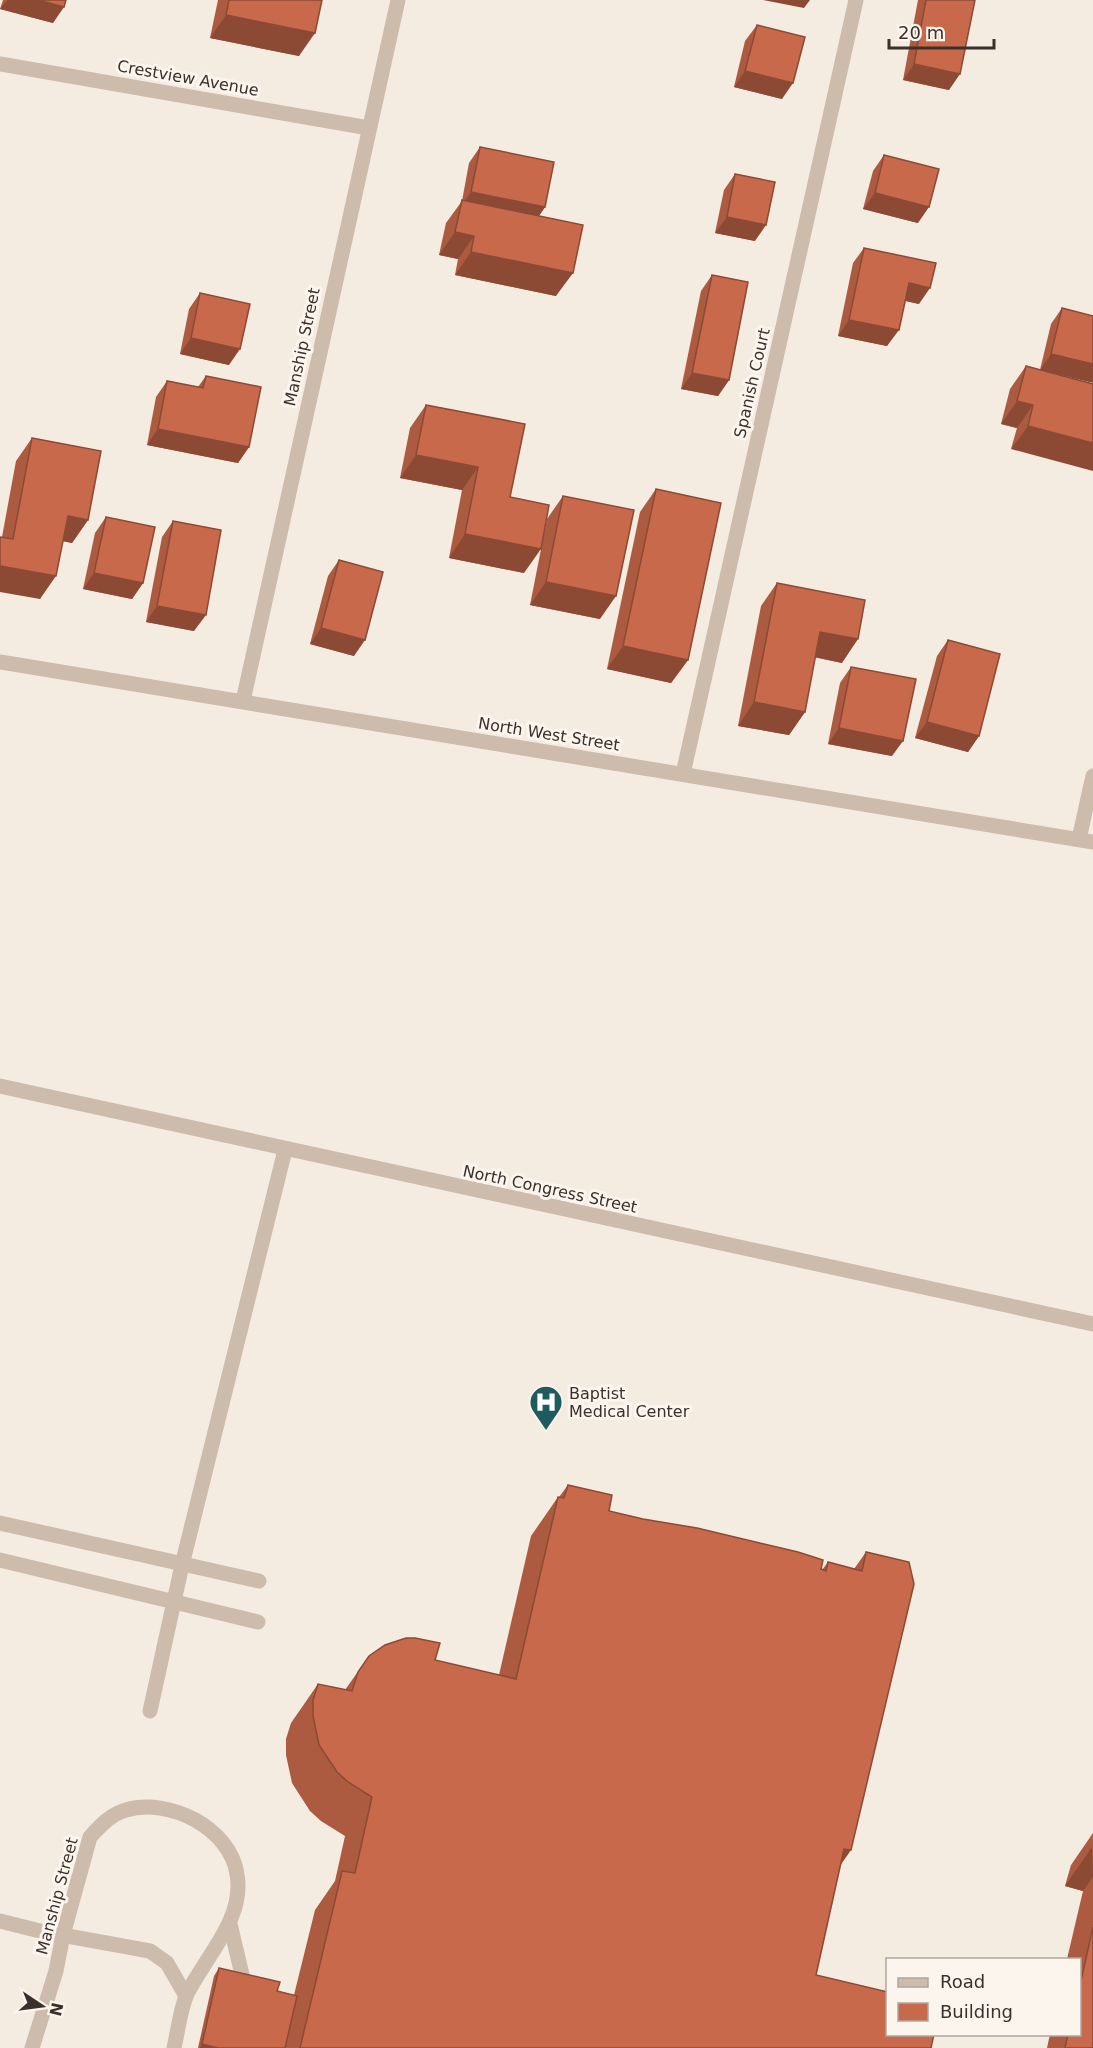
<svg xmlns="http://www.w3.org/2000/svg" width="1093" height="2048" viewBox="0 0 1093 2048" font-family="'DejaVu Sans',sans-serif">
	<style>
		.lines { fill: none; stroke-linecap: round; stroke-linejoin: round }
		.minor { stroke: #cdbbac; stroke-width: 15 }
		.wall { fill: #ac5a40 }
		.shaded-wall { fill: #8c4a34 }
		.building { fill: #c8694b; stroke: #8c4a34; stroke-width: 1.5 }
		.labels { text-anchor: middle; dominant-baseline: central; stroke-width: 6; stroke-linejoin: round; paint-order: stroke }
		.street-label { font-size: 16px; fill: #3b302b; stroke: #fbf5ee }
		.poi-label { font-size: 16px; fill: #3b302b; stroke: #fbf5ee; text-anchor: start }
	</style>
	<rect width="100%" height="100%" fill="#f4ebe1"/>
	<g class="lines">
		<!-- minor -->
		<g class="minor">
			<polyline points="0,64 369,128"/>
			<polyline points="0,662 1093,842"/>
			<polyline points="243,701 398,0"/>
			<polyline points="683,774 856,0"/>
			<polyline points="1079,839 1093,776"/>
			<polyline points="0,1086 1093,1324"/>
			<polyline points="0,1523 259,1581"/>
			<polyline points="0,1560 258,1622"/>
			<polyline points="150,1711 182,1565 285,1150"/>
			<polyline points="0,1921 40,1931 150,1951 167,1963 186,1996"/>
			<polyline points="230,1924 244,1983"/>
			<path d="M32,2048L56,1971L63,1935L90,1837C100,1826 111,1814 126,1810C169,1797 230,1828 237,1874C245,1919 205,1957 187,1994C180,2010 178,2031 174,2048"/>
		</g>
	</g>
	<!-- wall -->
	<g class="wall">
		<polygon points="3,0 66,0 53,23 0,9"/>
		<polygon points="218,0 322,0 299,56 210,38"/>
		<polygon points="918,0 975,0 949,90 903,80"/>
		<polygon points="757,25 782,99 734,87 745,41"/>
		<polygon points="480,147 545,207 539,216 556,296 455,275 458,259 439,255 446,223 462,201 469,163"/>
		<polygon points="884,155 918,223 863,209 873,171"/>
		<polygon points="735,174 755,241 715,233 724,190"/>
		<polygon points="864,248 919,304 905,301 887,346 838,336 853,263"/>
		<polygon points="712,275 729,380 718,396 681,389 701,291"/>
		<polygon points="200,293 229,365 180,354 189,309"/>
		<polygon points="1062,308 1093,316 1040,370 1051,324"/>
		<polygon points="1026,366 1093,384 1011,449 1017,428 1001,424 1010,389"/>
		<polygon points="206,376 249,447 238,463 147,445 156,397 167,381 198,387"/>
		<polygon points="426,405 510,497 524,573 449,558 462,490 400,478 410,428"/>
		<polygon points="32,438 88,520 72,543 63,541 40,599 2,537 16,461"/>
		<polygon points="656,489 688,660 671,683 607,669 640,512"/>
		<polygon points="563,496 600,619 530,605 547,519"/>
		<polygon points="106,517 143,583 132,599 83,589 95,533"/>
		<polygon points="173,521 194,631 146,622 162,537"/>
		<polygon points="339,560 354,656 310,644 328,576"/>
		<polygon points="777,583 842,663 815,657 805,712 789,735 738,726 761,606"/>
		<polygon points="948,640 979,736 968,752 915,738 937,656"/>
		<polygon points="851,667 892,756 828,744 840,683"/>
		<polygon points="568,1485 609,1511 822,1570 828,1562 854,1569 866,1552 840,1866 816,1975 931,2048 198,2048 214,1976 219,1968 277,1991 294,1995 315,1910 335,1881 345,1836 321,1821 310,1811 292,1783 286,1755 286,1739 291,1723 318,1684 345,1690 369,1656 435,1660 499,1675 531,1536 558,1497 559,1497"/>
		<polygon points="1093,1833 1093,2048 1047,2048 1050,2034 1080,2034 1080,1959 1067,1959 1083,1891 1065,1886 1071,1865"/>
	</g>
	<!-- shaded-wall -->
	<g class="shaded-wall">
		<polygon points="7,0 38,0 64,7 53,23 0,9"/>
		<polygon points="763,0 810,0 804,8"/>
		<polygon points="226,15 315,33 299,56 210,38"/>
		<polygon points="914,64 960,74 949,90 903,80"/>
		<polygon points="745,71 793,83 782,99 734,87"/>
		<polygon points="471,192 545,207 534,223 460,208"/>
		<polygon points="875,193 929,207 918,223 863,209"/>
		<polygon points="727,217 766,225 755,241 715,233"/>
		<polygon points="455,232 474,236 458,259 439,255"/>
		<polygon points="471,252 573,273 556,296 455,275"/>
		<polygon points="909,283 930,288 919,304 898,299"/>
		<polygon points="849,320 899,330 887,346 838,336"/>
		<polygon points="191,338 240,349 229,365 180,354"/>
		<polygon points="1051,354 1093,364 1093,383 1040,370"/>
		<polygon points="692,373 729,380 718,396 681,389"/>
		<polygon points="1017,401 1033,405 1017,428 1001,424"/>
		<polygon points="1028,426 1093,443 1093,471 1011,449"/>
		<polygon points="158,429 249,447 238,463 147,445"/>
		<polygon points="416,455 478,467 462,490 400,478"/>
		<polygon points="68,516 88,520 72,543 52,539"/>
		<polygon points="465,534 541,549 524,573 449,558"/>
		<polygon points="0,566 56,576 40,599 0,592"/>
		<polygon points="94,573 143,583 132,599 83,589"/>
		<polygon points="546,582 616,596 600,619 530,605"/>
		<polygon points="157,606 206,615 194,631 146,622"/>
		<polygon points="321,628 365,640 354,656 310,644"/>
		<polygon points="820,632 858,639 842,663 804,655"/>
		<polygon points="623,646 688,660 671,683 607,669"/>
		<polygon points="754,702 805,712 789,735 738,726"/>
		<polygon points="927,722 979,736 968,752 915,738"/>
		<polygon points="839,728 903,741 892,756 828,744"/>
		<polygon points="1092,1847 1093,1877 1083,1891 1065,1886"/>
		<polygon points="844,1849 851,1850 824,1889"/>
		<polygon points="202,2044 218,2048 200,2048"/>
	</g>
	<!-- building -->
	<g class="building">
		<polygon points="38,0 66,0 64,7"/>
		<polygon points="229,0 322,0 315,33 226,15"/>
		<polygon points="926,0 975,0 960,74 914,64"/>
		<polygon points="757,25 805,37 793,83 745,71"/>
		<polygon points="480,147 554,162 545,207 471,192"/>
		<polygon points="884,155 939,169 929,207 875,193"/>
		<polygon points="735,174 775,182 766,225 727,217"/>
		<polygon points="462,200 583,225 573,273 471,252 474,236 455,232"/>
		<polygon points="864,248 936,263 930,288 909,283 899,330 849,320"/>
		<polygon points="712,275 748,282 729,380 692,373"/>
		<polygon points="200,293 250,304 240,349 191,338"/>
		<polygon points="1062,308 1093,316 1093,364 1051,354"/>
		<polygon points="1026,366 1093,384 1093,443 1028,426 1033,405 1017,401"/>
		<polygon points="206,376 261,387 249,447 158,429 167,381 203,388"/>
		<polygon points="426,405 525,424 510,497 549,505 541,549 465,534 478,467 416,455"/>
		<polygon points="32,438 101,451 88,520 68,516 56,576 0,566 0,537 13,539"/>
		<polygon points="656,489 721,503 688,660 623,646"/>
		<polygon points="563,496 634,510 616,596 546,582"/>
		<polygon points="106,517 155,527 143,583 94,573"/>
		<polygon points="173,521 221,530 206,615 157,606"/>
		<polygon points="339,560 383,572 365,640 321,628"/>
		<polygon points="777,583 865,600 858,639 820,632 805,712 754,702"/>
		<polygon points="948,640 1000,654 979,736 927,722"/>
		<polygon points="851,667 916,679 903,741 839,728"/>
		<polygon points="568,1485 612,1495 609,1511 643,1519 697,1528 798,1552 823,1560 821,1569 826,1571 828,1562 862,1571 866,1552 909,1562 914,1584 851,1850 844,1849 816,1975 888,1992 888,2034 934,2034 931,2048 300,2048 342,1871 355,1873 372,1797 348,1782 337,1772 319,1745 313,1716 313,1700 318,1684 352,1691 358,1672 369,1656 385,1645 406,1638 415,1638 440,1643 435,1660 516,1679 558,1497 564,1498"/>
		<polygon points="1093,1927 1093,2048 1065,2048 1068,2034 1080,2034 1080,1985"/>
		<polygon points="219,1968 280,1982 277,1991 297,1996 285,2048 218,2048 202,2044"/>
	</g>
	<!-- icons -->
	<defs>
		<symbol id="hospital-pin" viewBox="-11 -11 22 30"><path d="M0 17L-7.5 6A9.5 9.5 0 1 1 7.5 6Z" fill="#1f5a5e" stroke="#fbf5ee"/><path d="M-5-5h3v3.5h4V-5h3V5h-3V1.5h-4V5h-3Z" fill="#fff"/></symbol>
	</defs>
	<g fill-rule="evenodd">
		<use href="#hospital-pin" x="527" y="1383" width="38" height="52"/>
	</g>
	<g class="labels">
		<!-- street labels -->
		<g class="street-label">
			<text transform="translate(188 78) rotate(10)">Crestview Avenue</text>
			<text transform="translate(302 347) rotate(-78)">Manship Street</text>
			<text transform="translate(752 383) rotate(-77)">Spanish Court</text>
			<text transform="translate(549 734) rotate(9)">North West Street</text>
			<text transform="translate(550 1189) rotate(12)">North Congress Street</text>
			<text transform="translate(57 1896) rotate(-75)">Manship Street</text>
		</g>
		<!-- poi labels -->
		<g class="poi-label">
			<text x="569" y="1393">Baptist<tspan x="569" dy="18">Medical Center</tspan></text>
		</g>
	</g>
	<!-- legend -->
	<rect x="886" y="1958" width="195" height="78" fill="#fbf5ee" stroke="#aea6a0" stroke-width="1.5"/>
	<rect x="898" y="1978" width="30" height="9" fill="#cdbbac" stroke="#aea6a0" stroke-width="1.5"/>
	<text x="940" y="1988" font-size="18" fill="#3b302b">Road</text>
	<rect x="898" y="2003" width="30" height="18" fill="#c8694b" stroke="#aea6a0" stroke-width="1.5"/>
	<text x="940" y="2018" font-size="18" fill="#3b302b">Building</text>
	<!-- north arrow -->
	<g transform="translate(42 2006) rotate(103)" stroke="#fbf5ee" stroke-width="4.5" paint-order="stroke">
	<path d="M0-4.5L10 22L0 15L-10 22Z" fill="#3b302b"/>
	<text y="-9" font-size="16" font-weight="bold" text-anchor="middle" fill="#3b302b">N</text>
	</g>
	<!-- scale -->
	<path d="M889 39v9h105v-9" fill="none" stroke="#3b302b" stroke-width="3"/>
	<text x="898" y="39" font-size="18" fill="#3b302b" stroke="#fbf5ee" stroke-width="4.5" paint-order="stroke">20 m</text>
</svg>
